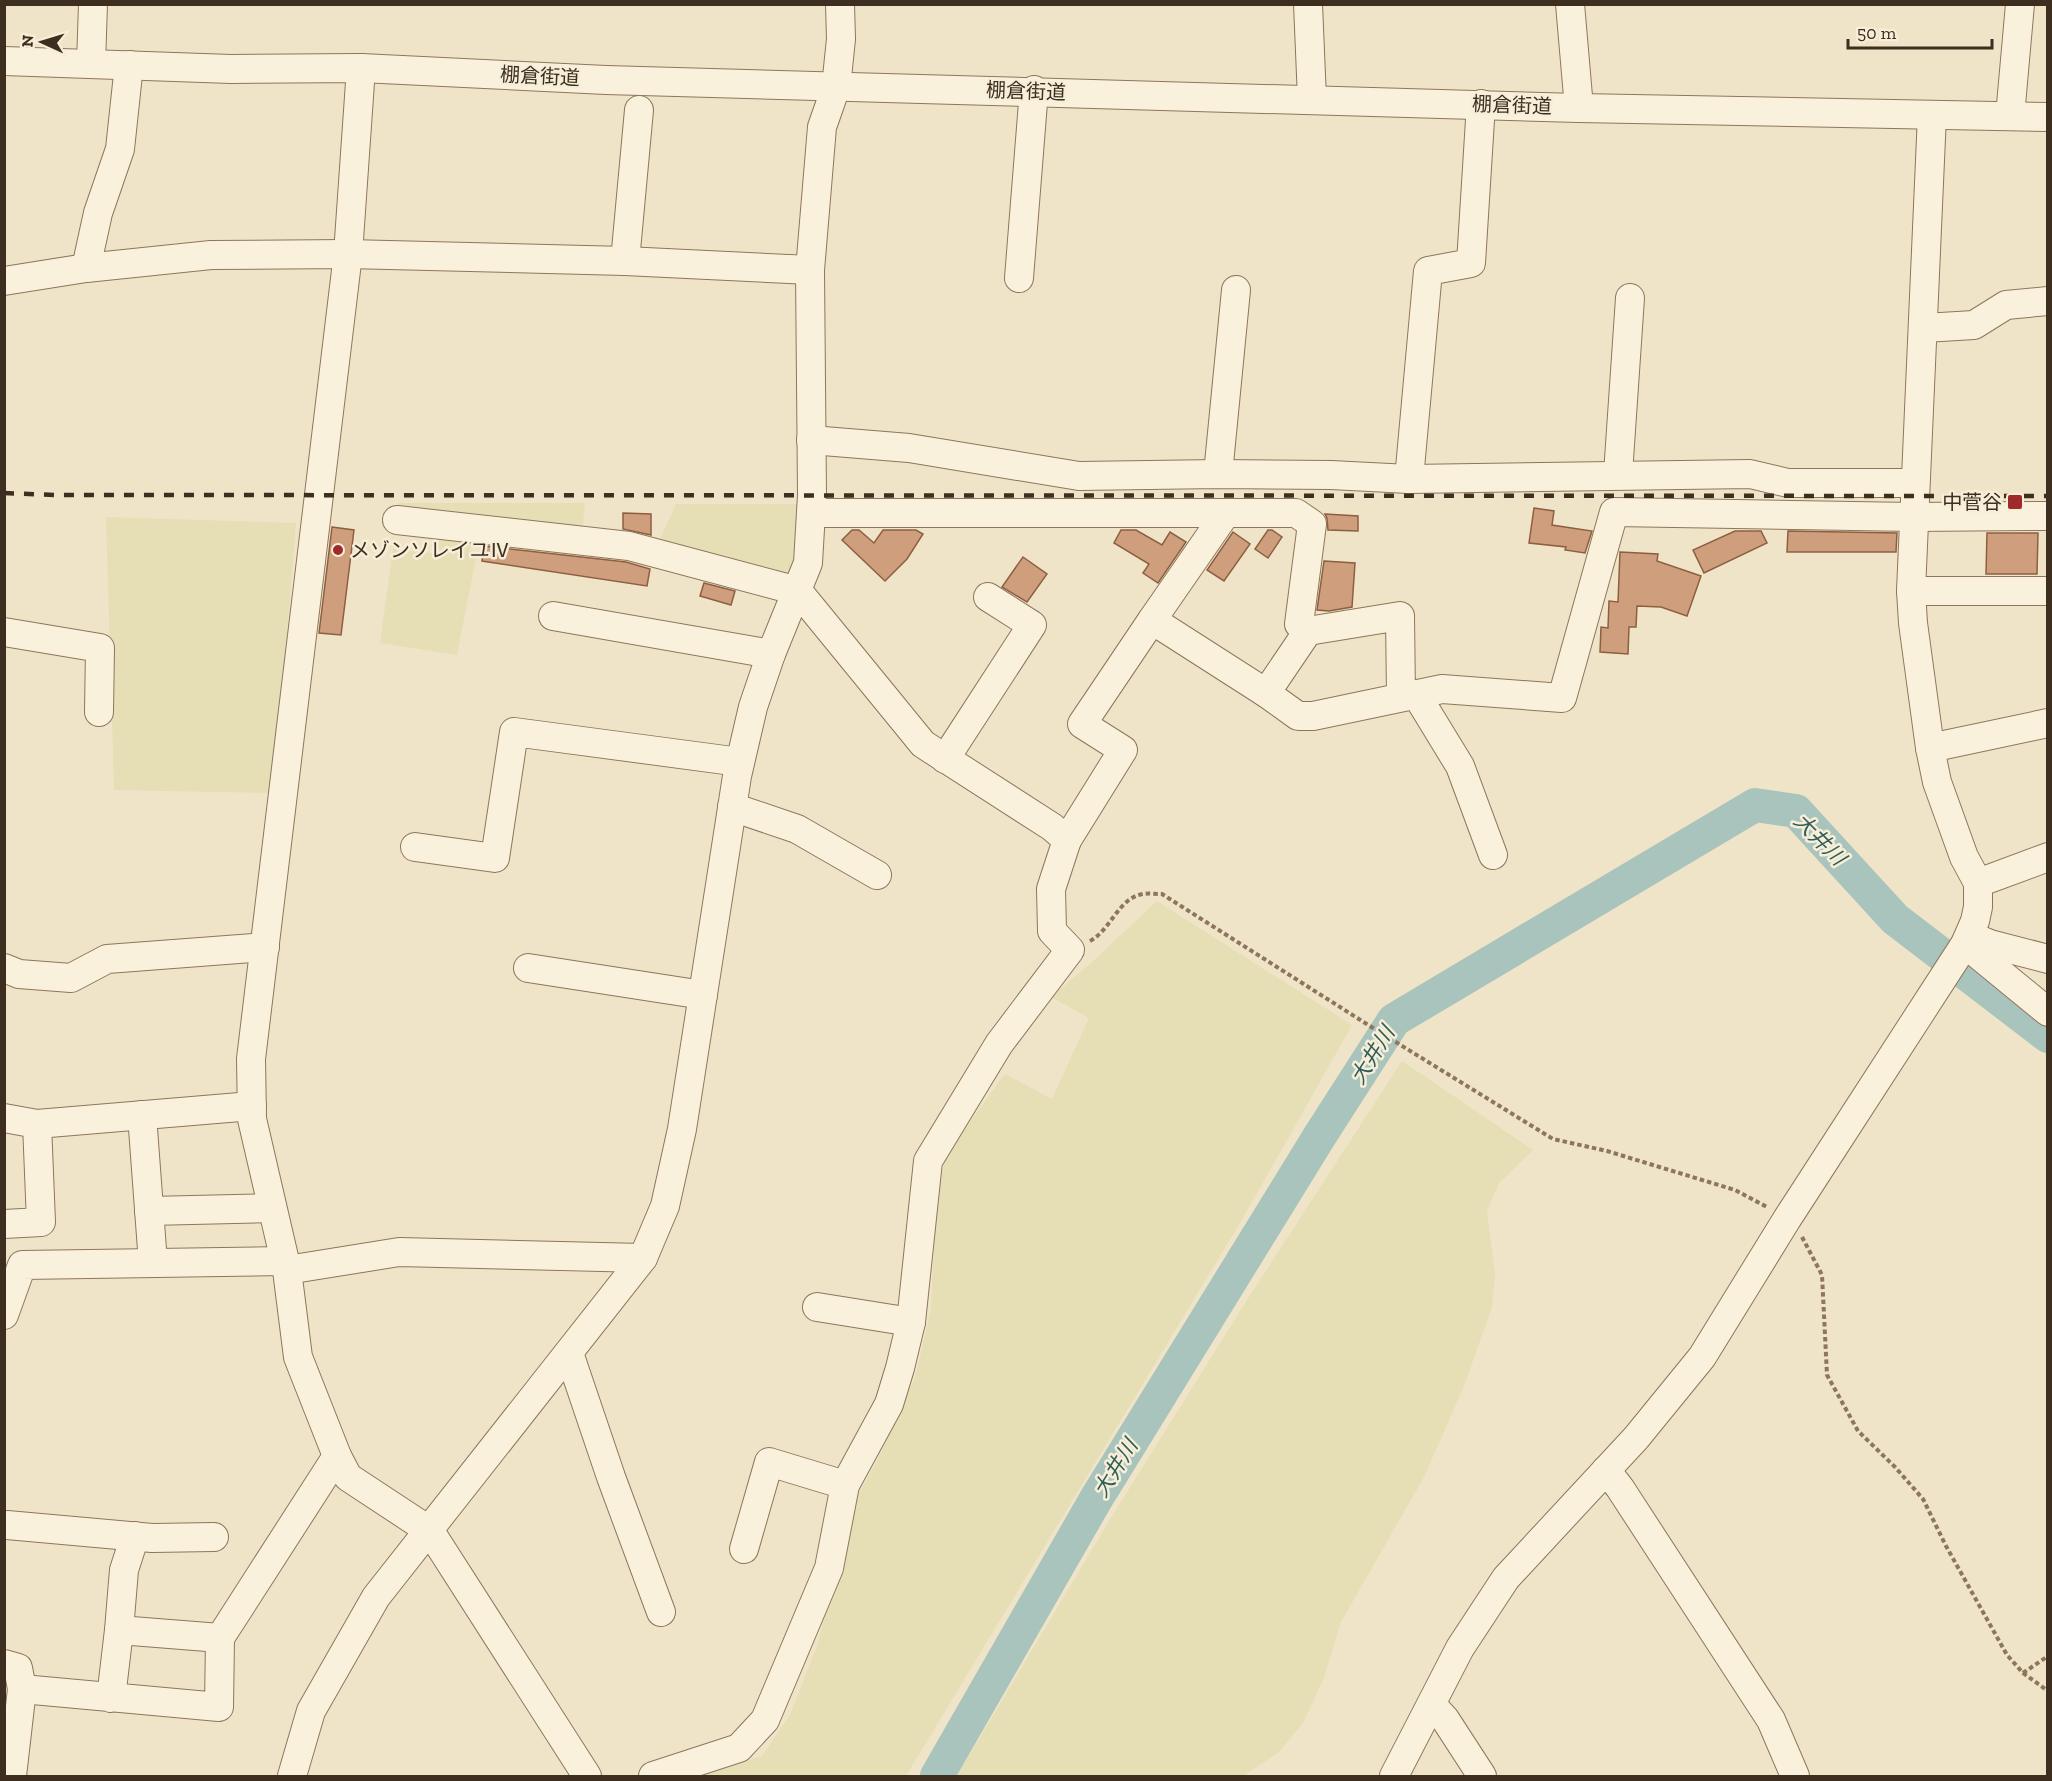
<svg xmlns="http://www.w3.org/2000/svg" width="2052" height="1781" viewBox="0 0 2052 1781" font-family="'Zilla Slab','Noto Sans JP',serif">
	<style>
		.farmland { fill: #e6deb5 }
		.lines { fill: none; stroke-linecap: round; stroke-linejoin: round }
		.river { stroke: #a9c4bc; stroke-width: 34 }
		.building { fill: #cf9f7d; stroke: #8d5f41; stroke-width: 1.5 }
		.minor-casing { stroke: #8d765c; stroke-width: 30 }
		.path { stroke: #8d765c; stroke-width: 4; stroke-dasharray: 4.5 3; stroke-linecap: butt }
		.minor { stroke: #faf1dc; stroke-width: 28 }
		.rail { stroke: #3d2e20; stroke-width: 4.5; stroke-dasharray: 10 10; stroke-linecap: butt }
		.poi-dot { fill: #9e2a2b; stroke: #f7eed8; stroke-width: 2 }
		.labels { text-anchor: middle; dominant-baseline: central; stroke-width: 5; stroke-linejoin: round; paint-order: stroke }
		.street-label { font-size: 20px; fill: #3d2e20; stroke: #f7eed8 }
		.poi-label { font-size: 20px; fill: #3d2e20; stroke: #f7eed8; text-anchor: end }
		.water-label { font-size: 21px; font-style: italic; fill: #2f5d5a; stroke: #f7eed8 }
	</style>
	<rect width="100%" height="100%" fill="#f0e4c8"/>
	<!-- farmland -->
	<g class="farmland">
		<polygon points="398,503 585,503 582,532 398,514"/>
		<polygon points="676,504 804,504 797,551 786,581 656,548"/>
		<polygon points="106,517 296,523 274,793 114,790"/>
		<polygon points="439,527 473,533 470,551 477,553 457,655 380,643 393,549 432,553"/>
		<polygon points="1157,901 1352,1025 1243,1218 906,1776 692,1776 704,1771 762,1756 790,1715 817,1646 853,1504 876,1463 915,1378 931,1308 935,1215 945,1156 1005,1074 1052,1099 1089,1018 1051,997 1090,964"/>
		<polygon points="1402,1061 1533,1150 1499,1183 1487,1211 1495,1273 1492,1307 1464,1386 1424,1477 1341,1622 1324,1678 1303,1723 1279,1752 1243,1776 957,1776 1109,1521 1247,1300"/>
	</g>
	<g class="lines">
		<!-- river -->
		<polyline class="river" points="937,1776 1096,1499 1319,1137 1394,1020 1755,805 1796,811 1895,919 2048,1036"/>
	</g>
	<!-- building -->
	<g class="building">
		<polygon points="1534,508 1554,511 1552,525 1592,531 1585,553 1565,550 1566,547 1529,543"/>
		<polygon points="623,513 651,514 651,535 623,529"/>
		<polygon points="1325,514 1358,516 1358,531 1328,530 1327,518"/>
		<polygon points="332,527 354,530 341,635 319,633"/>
		<polygon points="852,530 859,530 874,543 883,530 916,530 923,534 907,559 885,581 842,540"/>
		<polygon points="1121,530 1136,530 1162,545 1170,532 1186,542 1158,583 1143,573 1149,564 1114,543"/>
		<polygon points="1268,530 1272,530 1282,537 1268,558 1255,549"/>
		<polygon points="1735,531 1761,531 1767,543 1704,573 1693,550"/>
		<polygon points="1788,531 1897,533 1896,552 1787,552"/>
		<polygon points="1233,532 1250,544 1224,581 1207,570"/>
		<polygon points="1987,533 2038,533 2037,574 1986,574"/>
		<polygon points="484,546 626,562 650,569 647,586 482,561"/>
		<polygon points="1620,552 1658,554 1657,561 1701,576 1687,616 1661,607 1637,606 1636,627 1629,627 1628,654 1600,652 1601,627 1608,628 1609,601 1618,602"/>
		<polygon points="1023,557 1047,574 1027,602 1002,587"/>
		<polygon points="1324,561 1355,563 1352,607 1329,611 1317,610"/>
		<polygon points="704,583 735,591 731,605 700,596"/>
	</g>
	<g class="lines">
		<defs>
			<g id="minor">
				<polyline points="1308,4 1312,99"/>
				<polyline points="1570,4 1579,108"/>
				<polyline points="4,61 231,69 361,68 606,80 1579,108 2048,117"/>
				<polyline points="91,64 93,4"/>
				<polyline points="361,68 348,254 251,1059 252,1119 287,1270 298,1357 337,1456 348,1477 430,1531 587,1776"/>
				<polyline points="2010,116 2020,4"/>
				<polyline points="625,261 639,110"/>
				<polyline points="86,268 98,213 120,149 129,65"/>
				<polyline points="1019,278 1034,90"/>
				<polyline points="4,281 86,268 211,255 348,254 625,261 810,270"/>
				<polyline points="1924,328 1974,325 2006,305 2048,301"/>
				<polyline points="811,440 909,448 1079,476 1218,474 1331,475 1409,479 1750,474 1788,483 1915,483"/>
				<polyline points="1218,474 1236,290"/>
				<polyline points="1618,474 1630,298"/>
				<polyline points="1409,479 1428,271 1471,263 1481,104"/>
				<polyline points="811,513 1296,513 1312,524 1299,624 1308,631 1266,693 1152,620 1226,513"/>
				<polyline points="397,520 629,546 798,591 923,744 1052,827 1067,840 1051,889 1052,931 1070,950 999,1044 928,1161 911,1322 900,1368 889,1404 845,1485 829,1568 765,1720 739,1748 653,1776"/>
				<polyline points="1911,591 2048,591"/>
				<polyline points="553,616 771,654"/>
				<polyline points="1308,631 1400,616 1401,696"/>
				<polyline points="4,632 100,648 99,712"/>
				<polyline points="1266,693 1298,716 1313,716 1442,689 1562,698 1614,512 1913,517 2048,516"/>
				<polyline points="1416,694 1460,766 1493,855"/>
				<polyline points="1930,748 2048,723"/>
				<polyline points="945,759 1032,625 988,597"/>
				<polyline points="732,807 797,829 877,875"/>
				<polyline points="1067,840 1123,750 1082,724 1152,620"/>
				<polyline points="415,847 495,858 514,732 740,762"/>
				<polyline points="1978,883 2048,857"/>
				<polyline points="1970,936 1990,944 2048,959"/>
				<polyline points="1965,944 2048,1012"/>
				<polyline points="4,968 19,974 71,978 107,959 265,947"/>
				<polyline points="528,968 703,995"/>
				<polyline points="142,1115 153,1263"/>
				<polyline points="4,1118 37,1124 252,1106"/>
				<polyline points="149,1211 272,1208"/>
				<polyline points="4,1224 41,1222 37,1124"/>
				<polyline points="287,1270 399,1252 643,1258"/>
				<polyline points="817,1307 911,1322"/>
				<polyline points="4,1315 22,1265 285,1261"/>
				<polyline points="569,1353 611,1477 661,1612"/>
				<polyline points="1606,1470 1620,1488 1771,1720 1795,1776"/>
				<polyline points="7,1525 152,1538 214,1537"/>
				<polyline points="744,1549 769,1462 845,1485"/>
				<polyline points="119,1630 124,1570 135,1536"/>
				<polyline points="220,1638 337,1456"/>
				<polyline points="4,1664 18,1668 22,1689 12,1776"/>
				<polyline points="22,1689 219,1707 220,1638 119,1630 111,1698"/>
				<polyline points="1432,1705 1445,1719 1482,1776"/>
				<polyline points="292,1776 311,1711 376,1597 643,1258 665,1206 682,1129 737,776 753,707 771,654 808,563 812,495 810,270 822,127 836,87 841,39 840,4"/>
				<polyline points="1394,1776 1460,1648 1506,1578 1636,1438 1702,1357 1787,1219 1965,944 1975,921 1978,907 1978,883 1964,857 1937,782 1930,748 1913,623 1911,591 1932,115"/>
			</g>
		</defs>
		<!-- minor casing -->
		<use href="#minor" class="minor-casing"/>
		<!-- path -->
		<g class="path">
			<path d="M1090,941C1111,930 1118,898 1143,894C1149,893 1156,894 1162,894L1373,1028L1553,1139L1607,1151L1735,1190L1767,1207"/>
			<polyline points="1802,1237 1822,1275 1827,1375 1858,1431 1895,1467 1923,1499 1946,1546 2007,1655 2023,1673 2048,1691"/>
			<polyline points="2023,1673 2048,1656"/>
		</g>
		<!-- minor -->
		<use href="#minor" class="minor"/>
		<!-- rail -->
		<polyline class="rail" points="4,493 57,495 2048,496"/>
	</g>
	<!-- markers -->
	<g class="poi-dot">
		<rect x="2007" y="494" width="16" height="16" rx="3"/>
		<circle cx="338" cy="550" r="6"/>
	</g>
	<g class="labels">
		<!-- street labels -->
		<g class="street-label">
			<text transform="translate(540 76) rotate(3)">棚倉街道</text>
			<text transform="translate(1026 91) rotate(2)">棚倉街道</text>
			<text transform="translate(1512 105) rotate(2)">棚倉街道</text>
		</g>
		<!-- poi labels -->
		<g class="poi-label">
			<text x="2002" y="502">中菅谷</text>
			<text x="350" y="550" text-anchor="start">メゾンソレイユⅣ</text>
		</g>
		<!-- water labels -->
		<g class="water-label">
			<text transform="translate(1820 839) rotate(45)">大井川</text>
			<text transform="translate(1372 1055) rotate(-58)">大井川</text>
			<text transform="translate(1115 1468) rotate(-58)">大井川</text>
		</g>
	</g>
	<!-- border -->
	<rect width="2052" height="1781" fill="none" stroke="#3d2e20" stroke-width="12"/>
	<!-- north arrow -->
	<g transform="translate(42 42) rotate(274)" stroke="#f7eed8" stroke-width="4.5" paint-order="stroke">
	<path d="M0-4.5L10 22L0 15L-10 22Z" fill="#3d2e20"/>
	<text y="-9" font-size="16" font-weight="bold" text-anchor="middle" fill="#3d2e20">N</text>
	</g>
	<!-- scale -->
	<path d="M1848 39v9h144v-9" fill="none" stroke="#3d2e20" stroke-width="3"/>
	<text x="1857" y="39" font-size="18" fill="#3d2e20" stroke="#f7eed8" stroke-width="4.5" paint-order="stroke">50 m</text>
</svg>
